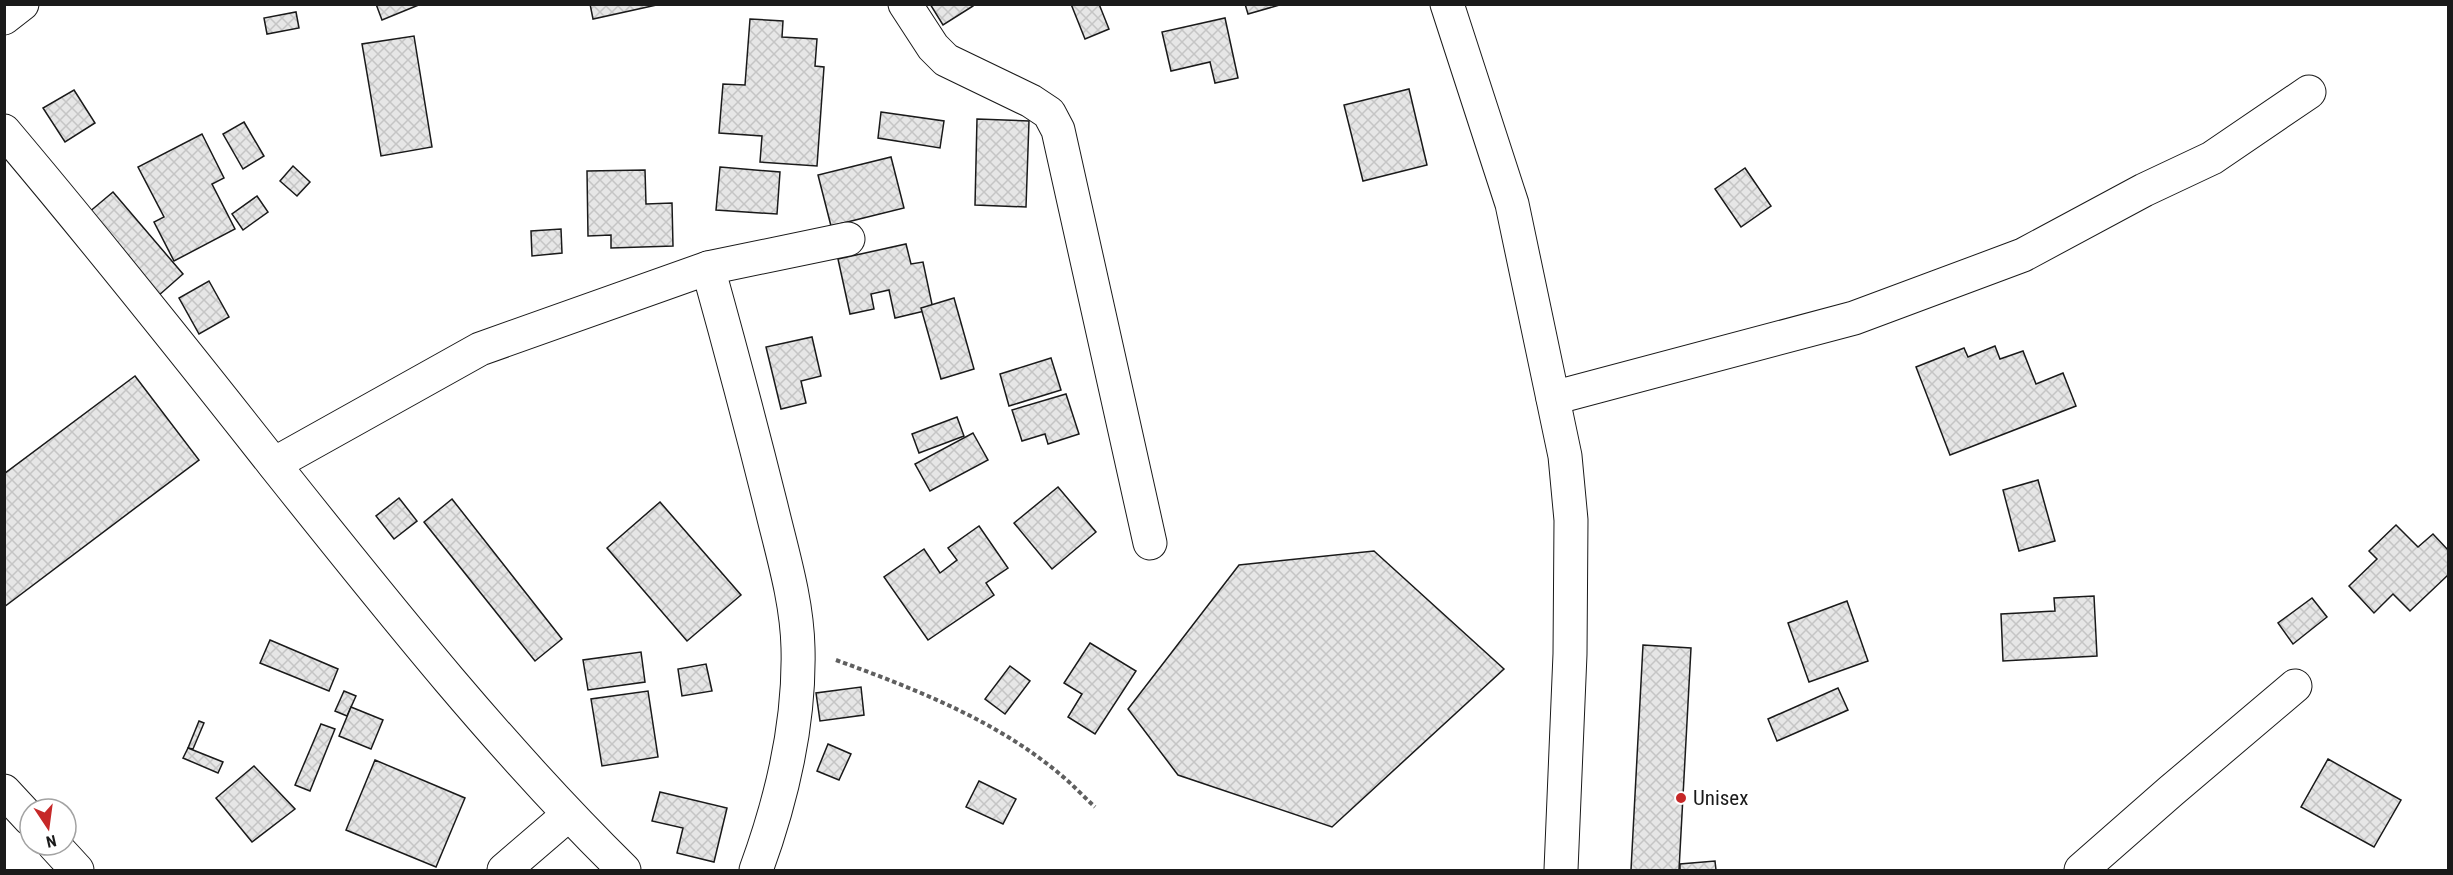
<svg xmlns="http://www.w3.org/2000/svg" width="2453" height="875" viewBox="0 0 2453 875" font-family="'Roboto Condensed',sans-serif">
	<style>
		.building { fill: url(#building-cross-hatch); stroke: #1a1a1a; stroke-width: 1.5 }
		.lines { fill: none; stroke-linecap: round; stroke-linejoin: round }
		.minor-casing { stroke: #1a1a1a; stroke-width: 35 }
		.path { stroke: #5f5f5f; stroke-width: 4; stroke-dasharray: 4.5 3; stroke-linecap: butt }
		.minor { stroke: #fff; stroke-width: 33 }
		.poi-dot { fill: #c62828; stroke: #fff; stroke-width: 2 }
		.labels { text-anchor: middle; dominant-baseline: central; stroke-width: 4.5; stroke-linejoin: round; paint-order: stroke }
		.poi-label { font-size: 21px; fill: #1a1a1a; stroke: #fff; text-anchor: start }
	</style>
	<defs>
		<pattern id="building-cross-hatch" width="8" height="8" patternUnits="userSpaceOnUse" patternTransform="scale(1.5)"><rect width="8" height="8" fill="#e6e6e6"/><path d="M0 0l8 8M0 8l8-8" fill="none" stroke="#c5c5c5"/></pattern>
	</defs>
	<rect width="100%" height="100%" fill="#fff"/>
	<!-- building -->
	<g class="building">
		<polygon points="376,4 421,4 382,20"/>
		<polygon points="590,4 661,4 593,19"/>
		<polygon points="930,4 973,4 973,6 943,25"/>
		<polygon points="1071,4 1099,4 1109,29 1085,39"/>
		<polygon points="1245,4 1283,4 1248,14"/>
		<polygon points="296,12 299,28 267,34 264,18"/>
		<polygon points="1225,18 1238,78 1215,83 1210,62 1171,71 1162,32"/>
		<polygon points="750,19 783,21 782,37 817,39 815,66 824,67 817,166 760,162 762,136 719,133 723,84 745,85"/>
		<polygon points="414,36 432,147 381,156 362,44"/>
		<polygon points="1409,89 1427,165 1363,181 1344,105"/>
		<polygon points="74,90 95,123 65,142 43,108"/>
		<polygon points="881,112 944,121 940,148 878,138"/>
		<polygon points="977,119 1029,121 1026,207 975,205"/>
		<polygon points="244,122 264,156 243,169 223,134"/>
		<polygon points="202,134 224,178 212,184 235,229 174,261 154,222 164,217 138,167"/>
		<polygon points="891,157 904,208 831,226 818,175"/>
		<polygon points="293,166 310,182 297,196 280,181"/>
		<polygon points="720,167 780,172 777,214 716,210"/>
		<polygon points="1745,168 1771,206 1741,227 1715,189"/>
		<polygon points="645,170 646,204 672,203 673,246 611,248 611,235 588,236 587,171"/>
		<polygon points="113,192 183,274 158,296 88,213"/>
		<polygon points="257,196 268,212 243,230 232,214"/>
		<polygon points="561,229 562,253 532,256 531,231"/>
		<polygon points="906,244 911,264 923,262 933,309 895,318 889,290 871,294 874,309 850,314 838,259"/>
		<polygon points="209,281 229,317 199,334 179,298"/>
		<polygon points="954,298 974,369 941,379 921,308"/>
		<polygon points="812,337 821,376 801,381 806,403 781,409 766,347"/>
		<polygon points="1995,346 2000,359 2023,351 2036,384 2063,373 2076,406 1950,455 1916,367 1964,348 1968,357"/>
		<polygon points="1051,358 1061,390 1009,406 1000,374"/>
		<polygon points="135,376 199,460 4,607 4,474"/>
		<polygon points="1066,394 1079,434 1048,444 1045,434 1022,441 1012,410"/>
		<polygon points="957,417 964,436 919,453 912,434"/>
		<polygon points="973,433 988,460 930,491 915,464"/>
		<polygon points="2038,480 2055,541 2019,551 2003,490"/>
		<polygon points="1058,487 1096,532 1052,569 1014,523"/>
		<polygon points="399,498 417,521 394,539 376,516"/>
		<polygon points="452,499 562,639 535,661 424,522"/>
		<polygon points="660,502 741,595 687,641 607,548"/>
		<polygon points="2396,525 2418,547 2433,534 2448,550 2448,575 2410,611 2393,594 2374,613 2349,586 2377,559 2369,551"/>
		<polygon points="979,526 1008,568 986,583 994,595 928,640 884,577 924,549 940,573 957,560 948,548"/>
		<polygon points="1374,551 1504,669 1332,827 1178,775 1128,709 1239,565"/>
		<polygon points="2094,596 2097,656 2003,661 2001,614 2055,611 2054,598"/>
		<polygon points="2312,598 2327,617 2293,644 2278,623"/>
		<polygon points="1847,601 1868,661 1809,682 1788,623"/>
		<polygon points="270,640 338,669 329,691 260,663"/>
		<polygon points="1090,643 1136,671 1095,734 1068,717 1082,694 1064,683"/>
		<polygon points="1643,645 1691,648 1679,870 1631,870"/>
		<polygon points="641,652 645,682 588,690 583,660"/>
		<polygon points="706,664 712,691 682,696 678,669"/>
		<polygon points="1010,666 1030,681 1005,714 985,699"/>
		<polygon points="861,687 864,715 820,721 816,693"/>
		<polygon points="1838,688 1848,710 1777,741 1768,719"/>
		<polygon points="344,691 356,696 347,716 335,711"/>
		<polygon points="648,691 658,757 602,766 591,699"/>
		<polygon points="351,707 383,720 371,749 339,736"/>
		<polygon points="199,721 204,723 193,749 188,748"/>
		<polygon points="321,724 335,729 310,791 295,785"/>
		<polygon points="828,744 851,754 839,780 817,771"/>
		<polygon points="188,748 223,762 218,773 183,758"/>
		<polygon points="2328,759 2401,800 2374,847 2301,807"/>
		<polygon points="375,760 465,798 436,867 346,830"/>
		<polygon points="254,766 295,809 252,842 216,798"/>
		<polygon points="979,781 1016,799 1003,824 966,807"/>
		<polygon points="660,792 727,808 714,862 677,853 683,828 652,821"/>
		<polygon points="1715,861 1716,870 1680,870 1680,864"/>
	</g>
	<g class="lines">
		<defs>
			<g id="minor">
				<polyline points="905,4 933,47 946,60 1031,101 1049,113 1058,130 1150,543"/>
				<polyline points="1447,4 1512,204 1565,456 1571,520 1570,654 1561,870"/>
				<polyline points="4,18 22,4"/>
				<path d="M4,131C97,241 187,354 276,467C387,606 498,746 624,870"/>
				<path d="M708,268C730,347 751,426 771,506C782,552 797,600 798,648C800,725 782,799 756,870"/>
				<polyline points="1553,398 1854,318 2023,255 2144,190 2212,158 2309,92"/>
				<polyline points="274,464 480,349 708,268 848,239"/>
				<polyline points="4,791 30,819"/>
				<polyline points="54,845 77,870"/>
				<polyline points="504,870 568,815"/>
				<polyline points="2081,870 2171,791 2295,686"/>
			</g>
		</defs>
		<!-- minor casing -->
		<use href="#minor" class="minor-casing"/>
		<!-- path -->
		<path class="path" d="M836,660C915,689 996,720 1061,775C1073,785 1084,797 1095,807"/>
		<!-- minor -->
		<use href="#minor" class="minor"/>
	</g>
	<!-- markers -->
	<circle class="poi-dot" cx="1681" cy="798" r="6"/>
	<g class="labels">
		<!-- poi labels -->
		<g class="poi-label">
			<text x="1693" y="798">Unisex</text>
		</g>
	</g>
	<!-- border -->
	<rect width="2453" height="875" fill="none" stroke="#1a1a1a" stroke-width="12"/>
	<!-- north arrow -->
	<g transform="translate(48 827) rotate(167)"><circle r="28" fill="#ffffff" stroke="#a3a3a3" stroke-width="1.5"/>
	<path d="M0-4.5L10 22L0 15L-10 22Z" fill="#c62828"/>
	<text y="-9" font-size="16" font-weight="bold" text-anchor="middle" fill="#1a1a1a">N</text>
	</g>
</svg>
